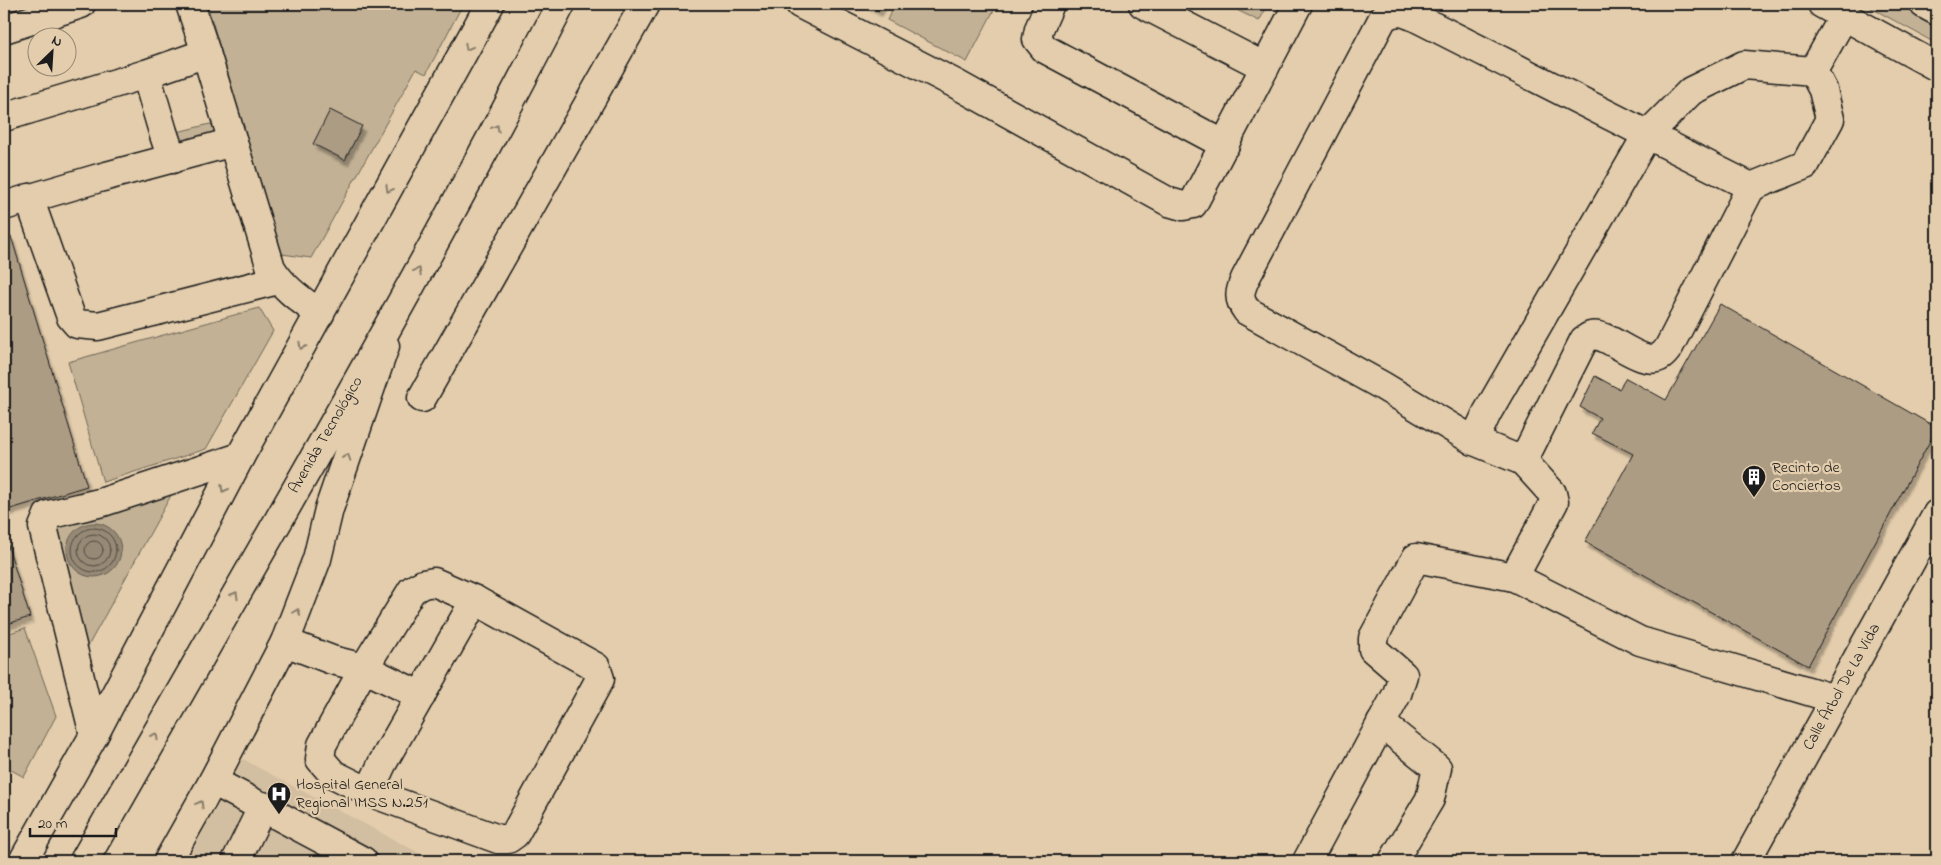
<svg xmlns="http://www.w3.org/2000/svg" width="1941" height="865" viewBox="0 0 1941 865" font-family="'Indie Flower',sans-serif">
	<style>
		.built { fill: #d2bea0 }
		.green { fill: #c2b194; stroke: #6f6658 }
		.water { fill: #968975; stroke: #655d51 }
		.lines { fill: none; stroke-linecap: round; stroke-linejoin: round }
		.shore { stroke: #4d4840; stroke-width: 1 }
		.building { fill: #ac9c84; stroke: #1c1c1c; filter: url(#shadow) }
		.minor-casing { stroke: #1c1c1c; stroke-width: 31 }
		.major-casing { stroke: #1c1c1c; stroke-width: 31 }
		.minor { stroke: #e3cdac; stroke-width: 28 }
		.major { stroke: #e3cdac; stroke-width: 28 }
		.oneway { stroke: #897d6b }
		.labels { text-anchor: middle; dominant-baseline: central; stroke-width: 4.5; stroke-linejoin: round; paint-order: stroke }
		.street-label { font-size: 16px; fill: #1c1c1c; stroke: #e3cdac }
		.poi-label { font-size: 16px; fill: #1c1c1c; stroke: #e3cdac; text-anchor: start }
	</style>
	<defs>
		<filter id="shadow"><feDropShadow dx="3" dy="5.5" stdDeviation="1" flood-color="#0004"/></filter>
	</defs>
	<rect width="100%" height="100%" fill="#e3cdac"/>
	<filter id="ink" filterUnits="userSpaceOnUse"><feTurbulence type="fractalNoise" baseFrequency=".02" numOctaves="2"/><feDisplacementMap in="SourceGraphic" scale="10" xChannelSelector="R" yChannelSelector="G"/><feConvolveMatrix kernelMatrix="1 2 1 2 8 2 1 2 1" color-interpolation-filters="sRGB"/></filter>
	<g filter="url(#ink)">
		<!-- built -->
		<polygon class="built" points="243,759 259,768 434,861 187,861"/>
		<!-- green -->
		<g class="green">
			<polygon points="207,4 463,4 426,74 416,69 311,258 282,254"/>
			<polygon points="895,4 997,4 967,62 887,20"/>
			<polygon points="1225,4 1269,4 1259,21"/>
			<polygon points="1864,4 1904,4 1937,22 1937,44"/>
			<polygon points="210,124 217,127 222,138 178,151 173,133"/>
			<polygon points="259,308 273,331 206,449 103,482 68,362"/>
			<polygon points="175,488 87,648 56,528"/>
			<polygon points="25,628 56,716 24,777 4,766 4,635"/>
		</g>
		<!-- water -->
		<circle class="water" cx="94" cy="550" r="27"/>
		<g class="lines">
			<!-- shore -->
			<g class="shore">
				<circle cx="94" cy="550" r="22"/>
				<circle cx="94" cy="550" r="16"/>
				<circle cx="94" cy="550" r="9"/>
			</g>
		</g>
		<!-- building -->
		<g class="building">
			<polygon points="866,4 883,4 879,11"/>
			<polygon points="330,110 362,126 345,160 313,144"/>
			<polygon points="11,236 87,486 4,511 4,238"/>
			<polygon points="1720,304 1937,428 1808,666 1585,542 1633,454 1592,433 1600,418 1580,407 1595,376 1619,389 1626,378 1666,400"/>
			<polygon points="4,533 30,617 4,625"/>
		</g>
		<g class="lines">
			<defs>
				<g id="minor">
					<polyline points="190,4 206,53"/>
					<polyline points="800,4 956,84 1169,202 1183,206 1193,204 1298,4"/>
					<polyline points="1050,4 1039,29 1037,39 1045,49 1225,145"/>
					<polyline points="1143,4 1265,67"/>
					<polyline points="1822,4 1937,67"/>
					<polyline points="4,29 81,4"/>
					<polyline points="146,74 163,132 172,159"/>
					<path d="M4,117L146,74L206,53L271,268C283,288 301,300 320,314"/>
					<path d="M1751,187L1417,18C1404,12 1396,9 1383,18L1245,279C1239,293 1238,299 1247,311L1381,385L1474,441L1523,461L1584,340C1587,339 1589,336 1591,336C1608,331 1642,369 1661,356C1664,354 1667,350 1669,347L1751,187L1805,165L1830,119L1823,90L1813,71L1844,16"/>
					<polyline points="29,198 71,317 77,324 98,326 278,280"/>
					<polyline points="4,206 99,178 233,142"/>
					<polyline points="422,398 645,4"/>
					<polyline points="1474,441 1487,413 1647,135 1691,91 1744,65 1813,71"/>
					<polyline points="1514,577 1554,502 1552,493 1523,461"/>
					<polygon points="434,582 475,600 596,667 600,679 515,834 508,839 498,839 369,792 333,774 320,759 322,745 364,668 412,590 423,584"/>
					<polyline points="285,642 332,660 364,668 421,696"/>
					<polyline points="1381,723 1437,768 1430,799 1393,861"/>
					<polyline points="94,735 43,527 48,515 103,502 240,457"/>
					<polyline points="213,781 363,861"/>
					<polyline points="369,792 382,764 475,600"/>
					<polyline points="168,861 213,781 285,642 317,559 329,509 385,346"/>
					<polyline points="236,861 263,806"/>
					<polyline points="1307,861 1397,694 1403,675 1373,649 1373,638 1416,558 1514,577 1640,641 1835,699"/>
					<polyline points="1746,861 1937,514"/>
				</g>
				<g id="major">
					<polyline points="1924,4 1937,11"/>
					<polyline points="23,861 94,735 240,457 490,4"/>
					<path d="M84,861C245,577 412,295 561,4"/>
				</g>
			</defs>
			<!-- minor casing -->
			<use href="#minor" class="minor-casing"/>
			<!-- major casing -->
			<use href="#major" class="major-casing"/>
			<!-- minor -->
			<use href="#minor" class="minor"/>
			<!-- major -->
			<use href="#major" class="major"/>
		</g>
		<!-- one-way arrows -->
		<defs><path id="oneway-chevron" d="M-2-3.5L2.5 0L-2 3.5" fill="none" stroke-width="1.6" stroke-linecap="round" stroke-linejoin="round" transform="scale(1.25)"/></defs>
		<g class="oneway">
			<use href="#oneway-chevron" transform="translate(468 47) rotate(118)"/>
			<use href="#oneway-chevron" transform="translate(496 128) rotate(-61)"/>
			<use href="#oneway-chevron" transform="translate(389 189) rotate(119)"/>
			<use href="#oneway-chevron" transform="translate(418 271) rotate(-61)"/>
			<use href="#oneway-chevron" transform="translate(302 346) rotate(119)"/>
			<use href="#oneway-chevron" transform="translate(347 457) rotate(-71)"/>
			<use href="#oneway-chevron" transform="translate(224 489) rotate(118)"/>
			<use href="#oneway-chevron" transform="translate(235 595) rotate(-60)"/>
			<use href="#oneway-chevron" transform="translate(297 612) rotate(-69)"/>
			<use href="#oneway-chevron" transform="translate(155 736) rotate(-60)"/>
			<use href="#oneway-chevron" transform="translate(200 804) rotate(-61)"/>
		</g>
	</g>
	<!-- icons -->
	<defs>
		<symbol id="building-pin" viewBox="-11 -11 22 30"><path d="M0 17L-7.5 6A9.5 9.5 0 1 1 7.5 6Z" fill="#1c1c1c" stroke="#e3cdac"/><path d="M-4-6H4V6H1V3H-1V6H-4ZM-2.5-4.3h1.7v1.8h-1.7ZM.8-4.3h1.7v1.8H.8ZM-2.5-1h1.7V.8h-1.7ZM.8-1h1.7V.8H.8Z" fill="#fff"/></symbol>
		<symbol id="hospital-pin" viewBox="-11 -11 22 30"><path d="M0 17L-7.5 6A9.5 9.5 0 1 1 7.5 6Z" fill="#1c1c1c" stroke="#e3cdac"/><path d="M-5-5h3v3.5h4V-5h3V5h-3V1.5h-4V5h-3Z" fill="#fff"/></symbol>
	</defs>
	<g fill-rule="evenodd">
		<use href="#building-pin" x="1740" y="463" width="28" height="38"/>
		<use href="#hospital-pin" x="265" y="780" width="28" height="38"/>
	</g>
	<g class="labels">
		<!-- street labels -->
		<g class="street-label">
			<text transform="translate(326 435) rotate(-60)">Avenida Tecnológico</text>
			<text transform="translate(1842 687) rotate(-61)">Calle Árbol De La Vida</text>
		</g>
		<!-- poi labels -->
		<g class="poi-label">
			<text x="1772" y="468">Recinto de<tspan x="1772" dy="18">Conciertos</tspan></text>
			<text x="296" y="785">Hospital General<tspan x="296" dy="18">Regional IMSS N.251</tspan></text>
		</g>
	</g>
	<!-- margin -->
	<rect width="1941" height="865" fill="none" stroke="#e3cdac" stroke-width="20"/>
	<rect x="10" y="10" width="1921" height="845" fill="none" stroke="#1c1c1c" stroke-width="2" filter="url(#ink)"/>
	<!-- north arrow -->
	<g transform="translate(52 52) rotate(25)"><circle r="24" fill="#e3cdac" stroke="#938672"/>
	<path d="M0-4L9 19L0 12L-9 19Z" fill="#1c1c1c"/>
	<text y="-8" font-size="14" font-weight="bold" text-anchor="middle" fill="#1c1c1c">N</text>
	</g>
	<!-- scale -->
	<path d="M30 828v8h86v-8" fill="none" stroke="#1c1c1c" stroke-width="2.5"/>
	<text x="38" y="828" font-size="15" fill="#1c1c1c" stroke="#e3cdac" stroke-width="4" paint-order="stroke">20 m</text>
</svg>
